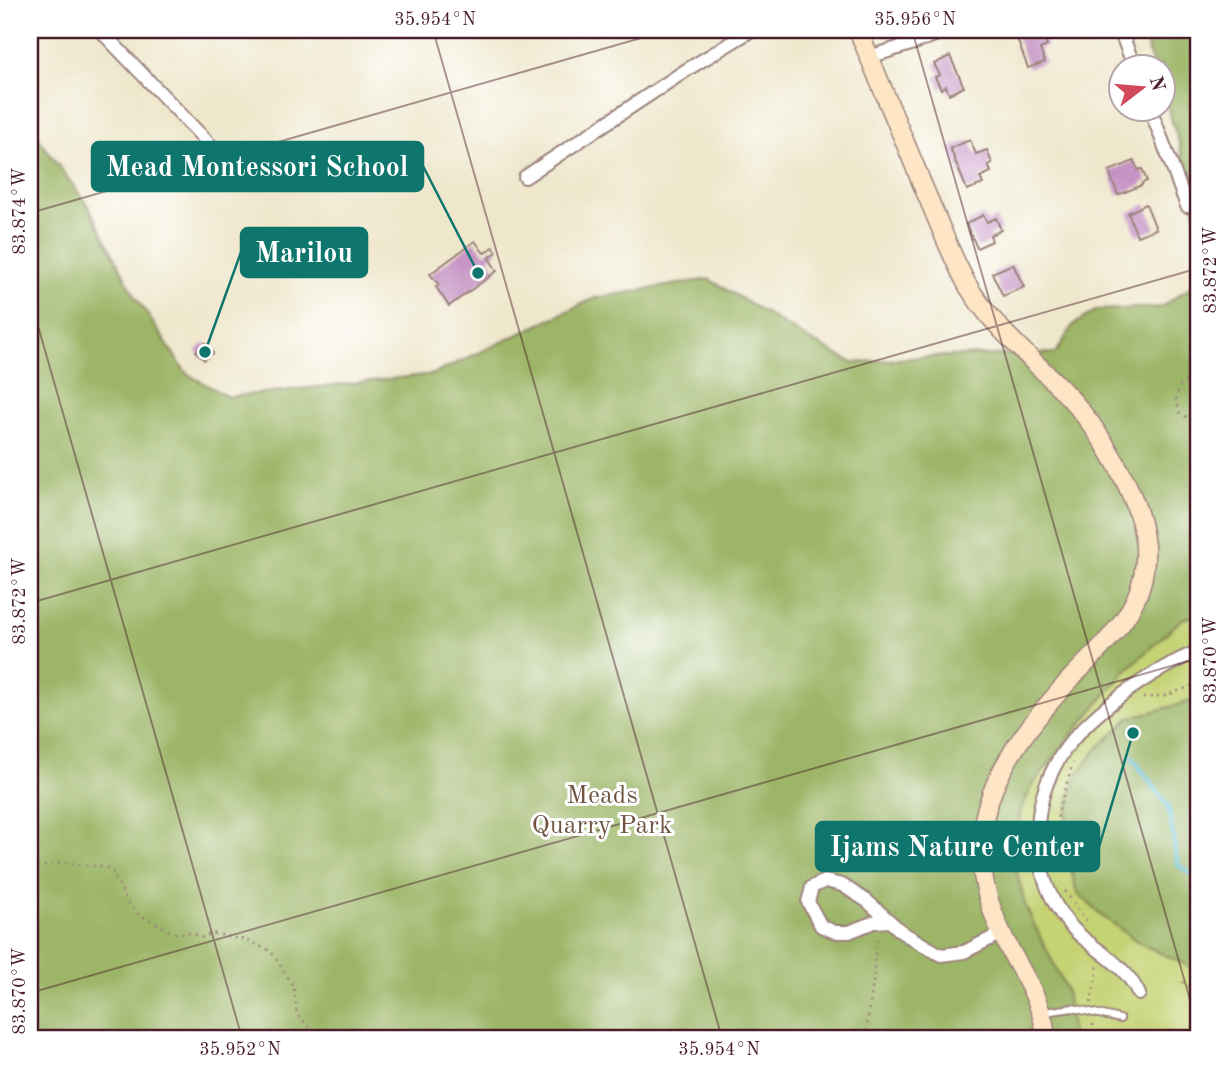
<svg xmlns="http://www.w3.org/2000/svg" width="1229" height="1068" viewBox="0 0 1229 1068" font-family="'Old Standard TT',serif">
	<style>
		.green { fill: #c5d375; stroke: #887950; stroke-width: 2 }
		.forest { fill: #9cb566; stroke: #736a48; stroke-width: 2 }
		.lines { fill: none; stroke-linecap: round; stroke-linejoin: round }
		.stream { stroke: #57bdd5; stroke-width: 4.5 }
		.building { fill: #c694c4 }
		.lane-casing { stroke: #9c837c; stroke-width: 10 }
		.street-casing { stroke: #9c837c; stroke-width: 16 }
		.secondary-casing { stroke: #9c837c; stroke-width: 21 }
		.path { stroke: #9c837c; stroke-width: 2.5; stroke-dasharray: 2 5; stroke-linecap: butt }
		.lane { stroke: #fff; stroke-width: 6 }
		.street { stroke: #fff; stroke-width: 12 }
		.secondary { stroke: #fde5c5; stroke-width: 18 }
		.ticks { fill: none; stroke: #4a1f2b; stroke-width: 2; stroke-opacity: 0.45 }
		.labels { text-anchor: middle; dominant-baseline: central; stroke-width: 6; stroke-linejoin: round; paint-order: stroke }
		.park-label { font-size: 26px; fill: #6f5541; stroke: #fff }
		.leader { fill: none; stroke: #0f766e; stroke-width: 2.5 }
		.callout-dot { fill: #0f766e; stroke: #fff; stroke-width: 2.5 }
		.callout { fill: #0f766e; stroke: #0f766e; stroke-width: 2.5 }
		.callout-label { font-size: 28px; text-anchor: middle; font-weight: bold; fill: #fff }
		.neatline { fill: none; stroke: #4a1f2b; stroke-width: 2.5 }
		.ticks-label { font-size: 18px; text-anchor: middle; fill: #4a1f2b }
	</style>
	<rect width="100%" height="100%" fill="#fff"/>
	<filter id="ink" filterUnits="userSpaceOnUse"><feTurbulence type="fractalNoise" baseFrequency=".0143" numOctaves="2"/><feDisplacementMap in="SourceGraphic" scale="14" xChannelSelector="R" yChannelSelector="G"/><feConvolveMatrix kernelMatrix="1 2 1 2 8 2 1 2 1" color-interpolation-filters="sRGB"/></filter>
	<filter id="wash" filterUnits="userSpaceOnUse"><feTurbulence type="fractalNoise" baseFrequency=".00686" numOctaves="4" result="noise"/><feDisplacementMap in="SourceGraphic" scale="28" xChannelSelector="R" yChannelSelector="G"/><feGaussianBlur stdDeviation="1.57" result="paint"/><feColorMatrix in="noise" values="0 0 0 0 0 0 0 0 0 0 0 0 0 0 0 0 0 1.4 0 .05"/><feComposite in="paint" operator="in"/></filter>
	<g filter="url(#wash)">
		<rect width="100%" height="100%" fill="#efe7cc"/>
		<!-- green -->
		<polygon class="green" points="1199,424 1199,1038 1065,1038 1036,955 1001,833"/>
		<!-- forest -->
		<g class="forest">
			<polygon points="1145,30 1199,30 1199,232 1179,143 1163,94 1162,66 1153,66 1148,51"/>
			<polygon points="30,127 89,207 135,296 186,373 228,397 434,374 595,298 709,279 813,342 853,363 922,357 1056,353 1073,325 1097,310 1161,307 1199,281 1199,615 1182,619 1125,671 1070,737 1032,786 1020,812 1016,869 1026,908 1066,989 1072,1038 30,1038"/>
			<polygon points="1199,699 1199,971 1141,944 1102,916 1077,892 1068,859 1067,812 1076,776 1099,747 1129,718"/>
		</g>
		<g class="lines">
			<!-- stream -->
			<polyline class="stream" points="1132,757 1168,806 1178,865 1199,879"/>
		</g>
		<g id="blocks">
			<!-- building -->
			<g class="building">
				<polygon points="1025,30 1033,30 1035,35 1042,32 1047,46 1040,49 1045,62 1028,68 1015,33"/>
				<polygon points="950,56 964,87 949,94 946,86 941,89 935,77 940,75 934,64"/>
				<polygon points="970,140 976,154 987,150 992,163 988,165 991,172 980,177 983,184 967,190 950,148"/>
				<polygon points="1134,161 1138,170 1142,169 1147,181 1142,183 1142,185 1118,195 1109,171"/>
				<polygon points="1146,204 1156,229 1137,236 1128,213"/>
				<polygon points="983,215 987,222 996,218 1001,230 990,235 992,241 977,248 966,224"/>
				<polygon points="475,241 483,252 485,253 493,247 497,252 489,258 497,271 449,306 436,287 439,285 430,274"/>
				<polygon points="1013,264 1024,287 1003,296 992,273"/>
				<polygon points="205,343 213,353 204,360 196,351"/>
			</g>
		</g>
	</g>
	<g filter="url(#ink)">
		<use href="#blocks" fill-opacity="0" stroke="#9c837c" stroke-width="2"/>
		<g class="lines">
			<defs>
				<polyline id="lane" points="1044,1012 1073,1008 1120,1019"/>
				<g id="street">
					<polyline points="100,30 237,173"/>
					<polyline points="1120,30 1134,66"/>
					<polyline points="869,57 914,43 947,30"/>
					<polyline points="1150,108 1187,206"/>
					<polyline points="525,177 688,69 752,30"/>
					<polyline points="889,921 874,922 849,932 835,932 821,926 808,902 812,887 825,881 842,885 867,901 903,933 941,955 964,952 1002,933"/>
					<path d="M1139,994C1121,956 1084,948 1062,915C1030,868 1030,805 1060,757C1086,715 1153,669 1199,651"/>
				</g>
				<path id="secondary" d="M858,30C880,83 903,137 925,191C939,222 951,256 968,286C996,333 1042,365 1077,406C1097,430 1114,457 1127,485C1136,504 1143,524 1145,546C1149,611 1103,643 1064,686C1029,725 992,772 983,825C975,868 989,910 1009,948C1025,979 1043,1002 1046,1038"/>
			</defs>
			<!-- lane casing -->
			<use href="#lane" class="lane-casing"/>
			<!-- street casing -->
			<use href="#street" class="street-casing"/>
			<!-- secondary casing -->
			<use href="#secondary" class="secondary-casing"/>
			<!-- path -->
			<g class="path">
				<polyline points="1199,381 1192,379 1180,384 1176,400 1180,413 1192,420 1199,420"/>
				<polyline points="1143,698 1168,695 1199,683"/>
				<polyline points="1053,845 1060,805 1073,763"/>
				<polyline points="30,868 66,863 106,867 113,873 127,902 137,913 170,931 179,934 193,933 203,938 211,933 245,940 271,951 294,987 297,1015 321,1038"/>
				<polyline points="1065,891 1087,922"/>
				<polyline points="1182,982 1199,992"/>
				<polyline points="1091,1003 1098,965"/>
				<polyline points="1093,1024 1093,1038"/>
				<polyline points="865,1038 873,982 876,944 881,935"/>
			</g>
			<!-- lane -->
			<use href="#lane" class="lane"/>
			<!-- street -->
			<use href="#street" class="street"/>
			<!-- secondary -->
			<use href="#secondary" class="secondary"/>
		</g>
	</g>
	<!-- ticks -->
	<path class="ticks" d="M433,30L722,1038M912,30L1199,1031M30,213L669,30M30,298L242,1038M30,603L1199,268M30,993L1199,658"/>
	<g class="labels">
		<!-- park labels -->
		<g class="park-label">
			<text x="602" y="796">Meads<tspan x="602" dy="30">Quarry Park</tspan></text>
		</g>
	</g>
	<!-- callouts -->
	<path class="leader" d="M478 273L423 166M205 352L241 252M1133 733L1099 847"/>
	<g class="callout-dot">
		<circle cx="478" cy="273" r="7"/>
		<circle cx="205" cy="352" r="7"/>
		<circle cx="1133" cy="733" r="7"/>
	</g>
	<g class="callout">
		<rect x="92" y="142" width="331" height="49" rx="7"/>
		<rect x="241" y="228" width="126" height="49" rx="7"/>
		<rect x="816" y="822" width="283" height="49" rx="7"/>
	</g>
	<g class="callout-label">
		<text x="257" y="176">Mead Montessori School</text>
		<text x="304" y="262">Marilou</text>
		<text x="957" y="856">Ijams Nature Center</text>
	</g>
	<!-- margin -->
	<rect width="1229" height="1068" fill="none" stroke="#fff" stroke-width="77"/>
	<!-- north arrow -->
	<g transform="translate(1142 88) rotate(74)"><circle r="33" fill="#ffffff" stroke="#b7a5aa" stroke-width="2"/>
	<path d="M0-5L12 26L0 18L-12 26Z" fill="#d1495b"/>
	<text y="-10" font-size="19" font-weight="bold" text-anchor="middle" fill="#4a1f2b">N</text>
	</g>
	<rect x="38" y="38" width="1152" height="992" class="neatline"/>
	<g class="ticks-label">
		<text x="435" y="25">35.954°N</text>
		<text x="915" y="25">35.956°N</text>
		<text transform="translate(19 211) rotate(-90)" y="6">83.874°W</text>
		<text transform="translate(1210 270) rotate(-90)" y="6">83.872°W</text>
		<text transform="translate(19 601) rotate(-90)" y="6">83.872°W</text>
		<text transform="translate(1210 660) rotate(-90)" y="6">83.870°W</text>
		<text transform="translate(19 991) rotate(-90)" y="6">83.870°W</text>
		<text x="240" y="1055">35.952°N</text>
		<text x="719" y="1055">35.954°N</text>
	</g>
</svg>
